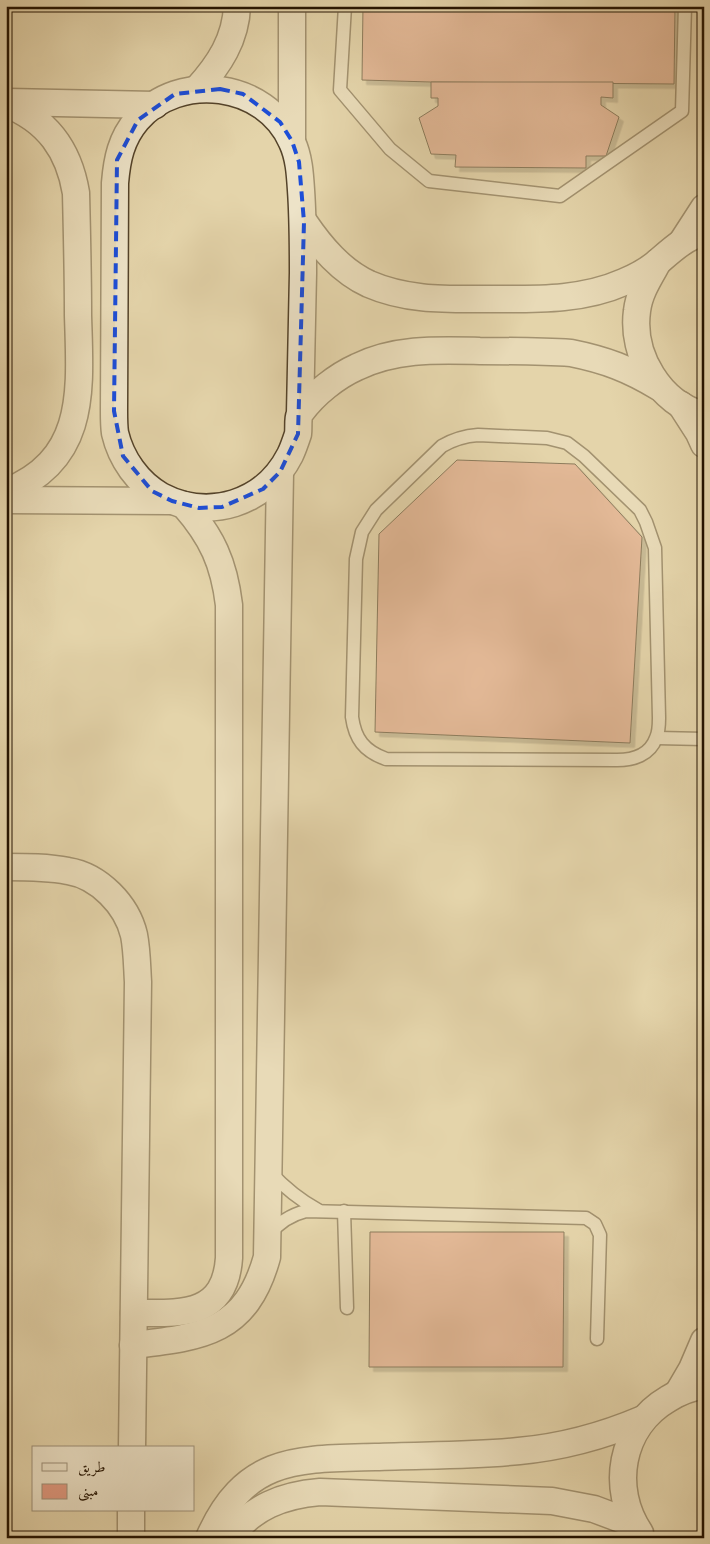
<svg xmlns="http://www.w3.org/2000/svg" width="710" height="1544" viewBox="0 0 710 1544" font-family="'Libre Caslon Text',Amiri,serif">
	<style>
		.building { fill: #e29a81; stroke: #241300; filter: url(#shadow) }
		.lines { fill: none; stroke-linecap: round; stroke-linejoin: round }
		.service-casing { stroke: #54432a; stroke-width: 15 }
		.minor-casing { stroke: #54432a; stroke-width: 29 }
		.service { stroke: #ede3c8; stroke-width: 12 }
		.minor { stroke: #ede3c8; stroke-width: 26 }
		.marked { fill: none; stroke: #1d4ed8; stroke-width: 4; stroke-dasharray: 10 6; stroke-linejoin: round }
	</style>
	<defs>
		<filter id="shadow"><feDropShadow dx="4.5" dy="4.5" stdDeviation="0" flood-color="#0004"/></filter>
	</defs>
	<rect width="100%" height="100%" fill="#e4d4aa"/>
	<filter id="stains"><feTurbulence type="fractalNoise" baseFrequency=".004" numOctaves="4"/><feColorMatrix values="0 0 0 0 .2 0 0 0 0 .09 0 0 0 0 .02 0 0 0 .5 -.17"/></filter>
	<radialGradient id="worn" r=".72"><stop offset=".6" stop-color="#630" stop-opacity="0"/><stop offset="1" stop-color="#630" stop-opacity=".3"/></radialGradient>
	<!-- building -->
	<g class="building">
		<polygon points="363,6 675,6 674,84 431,82 362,80"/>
		<polygon points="431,82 613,82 613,98 601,97 601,105 619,117 606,156 586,156 586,168 455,167 456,155 431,154 419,118 438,106 438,98 431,98"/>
		<polygon points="457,460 575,464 642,537 630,743 375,732 379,534"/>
		<polygon points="370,1232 564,1232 563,1367 369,1367"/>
	</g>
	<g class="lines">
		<defs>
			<g id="service">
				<polyline points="345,6 340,90 390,149 429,181 560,196 682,111 685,6"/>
				<path d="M478,435L547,438L567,443L584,456L640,510L646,522L655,548L659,718C659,724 659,732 656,738C650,755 633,760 617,760L386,759C364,751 355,739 352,717L356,559L362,532L376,510L442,446C454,439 464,436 478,435Z"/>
				<polyline points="657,738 704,739"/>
				<path d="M271,1173C285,1188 300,1200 318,1210"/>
				<polyline points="344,1211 347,1308"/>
				<path d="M269,1235C279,1222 290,1215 306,1211L586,1218L595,1224L600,1235L597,1339"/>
			</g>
			<g id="minor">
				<polyline points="292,6 292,141"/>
				<path d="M197,89C219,65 236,39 237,6"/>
				<polyline points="8,102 155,105"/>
				<path d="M6,104C48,120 69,151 76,193C77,234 78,274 78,315C80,389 88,459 6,492"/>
				<path d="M304,222C321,247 341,271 369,284C408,301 448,299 489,299C535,299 581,301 624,282C636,277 649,270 659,261C673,249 686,237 704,232"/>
				<polyline points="682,242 704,208"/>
				<path d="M658,262C649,278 639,293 637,311C631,355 660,404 704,415"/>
				<polyline points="681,405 699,433 704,444"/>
				<path d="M300,413C301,367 302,320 303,273C303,245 303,218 301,190C300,174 299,157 292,142C266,82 179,71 137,120C121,139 117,159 115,183L114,411C114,418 114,426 115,433C121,459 138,483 161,496C209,521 265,504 290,455C293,449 296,440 298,434C299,427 297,417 301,412C315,393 337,376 357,367C396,348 437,350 480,351C510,351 541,351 571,353C606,360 629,369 659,387"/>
				<polyline points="6,500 170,501"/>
				<path d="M6,867C27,867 48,867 68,871C99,876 127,905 134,935C137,950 137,966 138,982L132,1448"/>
				<path d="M134,1313C179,1313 225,1318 229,1258V605C224,563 212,537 184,505"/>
				<path d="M133,1345C202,1337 246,1333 267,1257L280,472"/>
				<polyline points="678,1393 692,1369 704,1341"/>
				<path d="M640,1533C610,1489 620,1427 668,1399C679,1392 691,1387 704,1386"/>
				<polyline points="131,1538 131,1510"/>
				<path d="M209,1538C245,1456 298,1459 375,1457C423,1455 472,1456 519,1451C563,1447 603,1436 643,1419"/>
				<path d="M229,1538C252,1507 283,1495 320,1492L552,1501L594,1509L634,1524"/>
			</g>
		</defs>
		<!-- service casing -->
		<use href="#service" class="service-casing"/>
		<!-- minor casing -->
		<use href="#minor" class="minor-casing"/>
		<!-- service -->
		<use href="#service" class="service"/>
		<!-- minor -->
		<use href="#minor" class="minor"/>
	</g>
	<!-- marked area -->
	<path d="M0 0H710V1544H0ZM220,89L243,94L280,122L292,141L299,162L304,222L298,434L280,472L263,489L222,507L199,508L172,501L152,491L123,456L114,411L117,160L138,120L175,94Z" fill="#e4d4aa" fill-opacity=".55" fill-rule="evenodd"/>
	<path class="marked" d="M220,89L243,94L280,122L292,141L299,162L304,222L298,434L280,472L263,489L222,507L199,508L172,501L152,491L123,456L114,411L117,160L138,120L175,94Z"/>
	<!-- margin -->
	<rect width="710" height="1544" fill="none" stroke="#e4d4aa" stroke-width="25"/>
	<rect x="8" y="8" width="695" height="1529" fill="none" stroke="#241300" stroke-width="2.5"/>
	<rect x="12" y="12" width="685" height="1519" fill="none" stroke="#241300"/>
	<!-- legend -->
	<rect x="32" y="1446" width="162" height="65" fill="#ede3c8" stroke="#9d9078"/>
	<rect x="42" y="1463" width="25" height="8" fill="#ede3c8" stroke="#9d9078"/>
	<text x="78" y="1472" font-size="15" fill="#241300">طريق</text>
	<rect x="42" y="1484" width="25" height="15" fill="#e29a81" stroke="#9d9078"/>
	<text x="78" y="1496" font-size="15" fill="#241300">مبنى</text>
	<rect width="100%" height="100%" filter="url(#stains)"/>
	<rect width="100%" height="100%" fill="url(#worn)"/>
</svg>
